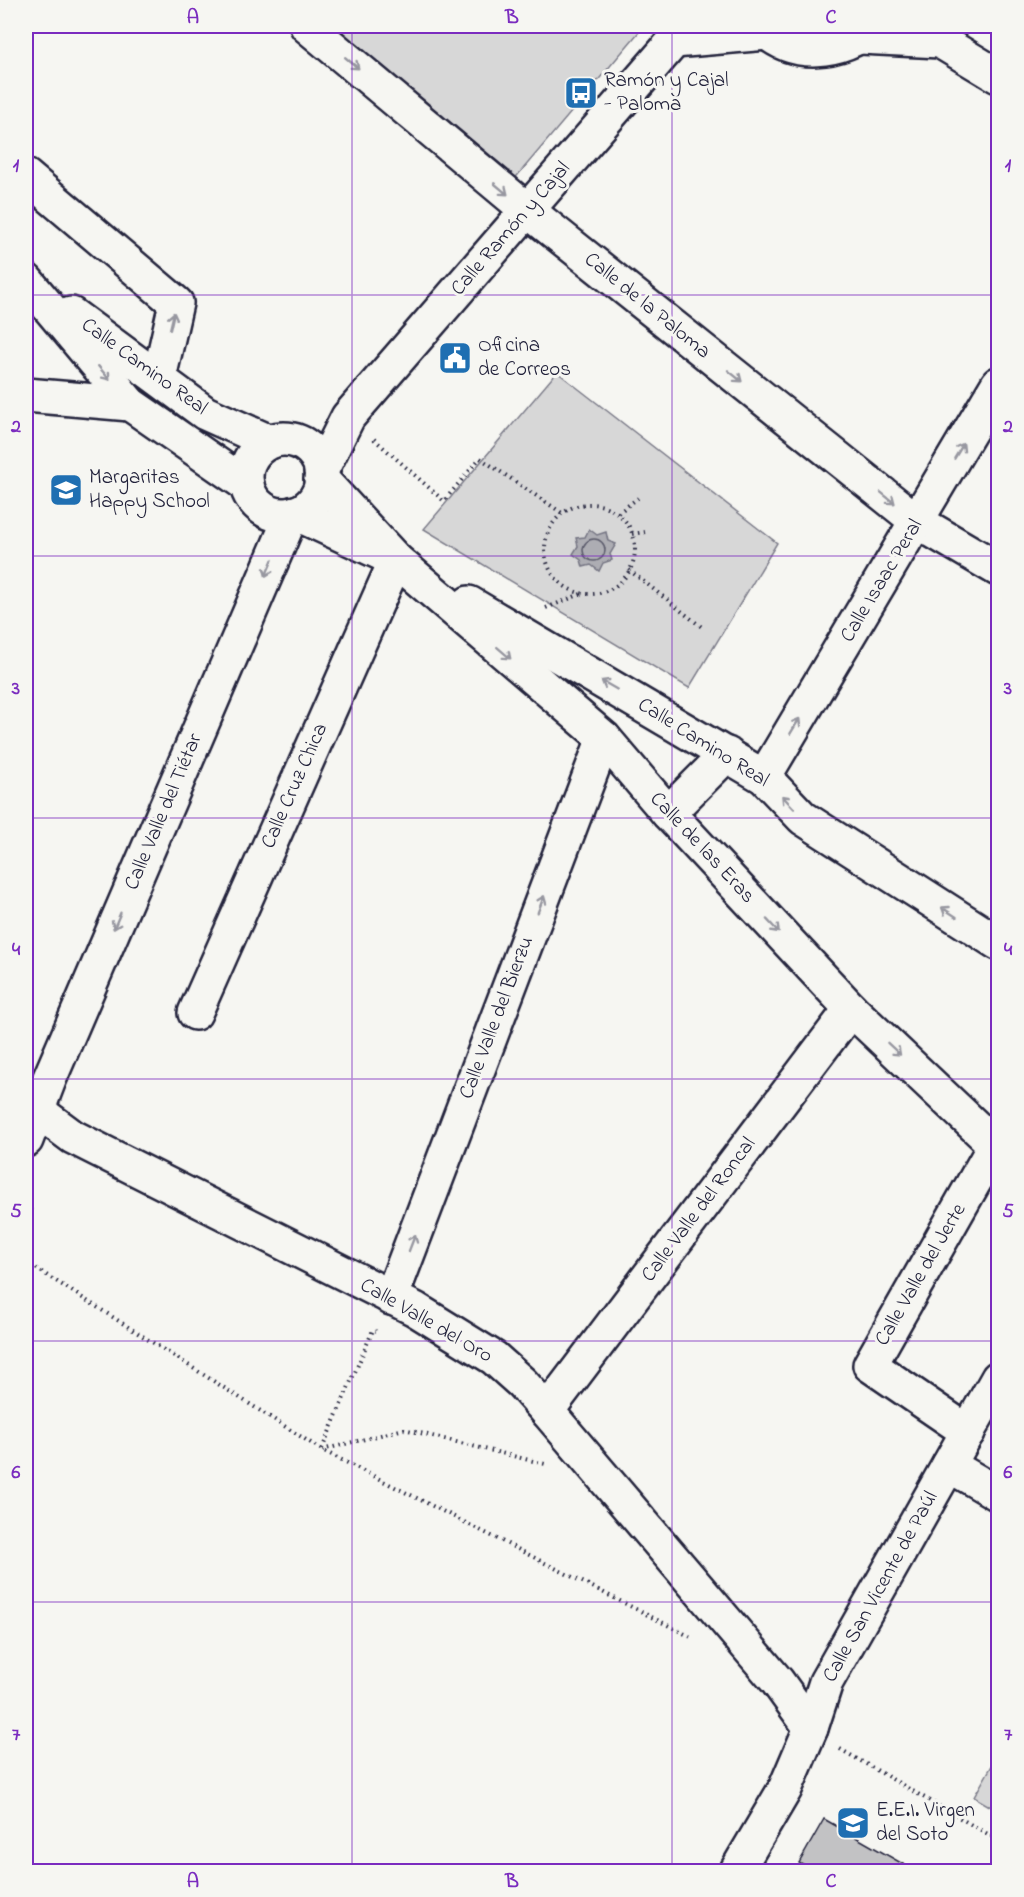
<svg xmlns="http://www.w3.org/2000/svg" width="1024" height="1897" viewBox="0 0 1024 1897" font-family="'Indie Flower',sans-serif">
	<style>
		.green { fill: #d7d7d7; stroke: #7c7c89; stroke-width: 1.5 }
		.water { fill: #adadb3; stroke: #757583; stroke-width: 1.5 }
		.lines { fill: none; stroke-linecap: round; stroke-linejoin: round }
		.shore { stroke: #5a5a6b; stroke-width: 1.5 }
		.building { fill: #c2c2c4; stroke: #22223b; stroke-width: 1.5 }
		.minor-casing { stroke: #22223b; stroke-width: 38 }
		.path { stroke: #22223b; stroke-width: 4; stroke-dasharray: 1.5 4.5; stroke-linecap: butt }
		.minor { stroke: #f6f6f2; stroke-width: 33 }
		.oneway { stroke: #9797a0 }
		.grid { fill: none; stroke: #7b2cbf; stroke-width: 1.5; stroke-opacity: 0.55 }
		.labels { text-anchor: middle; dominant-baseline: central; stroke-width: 6; stroke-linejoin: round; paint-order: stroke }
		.poi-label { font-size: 21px; fill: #22223b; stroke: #f6f6f2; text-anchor: start }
		.street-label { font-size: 21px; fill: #22223b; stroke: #f6f6f2 }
		.neatline { fill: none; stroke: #7b2cbf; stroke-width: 2 }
		.grid-label { font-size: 20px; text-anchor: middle; font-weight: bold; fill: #7b2cbf }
	</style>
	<rect width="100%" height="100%" fill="#f6f6f2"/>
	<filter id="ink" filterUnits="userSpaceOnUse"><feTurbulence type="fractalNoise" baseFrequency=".0167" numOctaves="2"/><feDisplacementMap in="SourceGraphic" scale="12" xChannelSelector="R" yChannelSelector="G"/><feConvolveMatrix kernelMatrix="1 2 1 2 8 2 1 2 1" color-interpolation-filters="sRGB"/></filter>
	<g filter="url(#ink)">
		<!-- green -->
		<g class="green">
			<polygon points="329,26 644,26 512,182"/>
			<polygon points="557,372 777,543 689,688 424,529"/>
			<polygon points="998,1755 998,1811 974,1797"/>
		</g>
		<!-- water -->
		<polygon class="water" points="589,529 597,535 606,532 608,541 616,544 610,554 612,560 603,563 599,571 591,565 583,567 581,560 573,554 578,546 576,538 585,537"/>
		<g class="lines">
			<!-- shore -->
			<circle class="shore" cx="594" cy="550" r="11"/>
		</g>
		<!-- building -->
		<polygon class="building" points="824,1819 917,1872 815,1872 799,1863"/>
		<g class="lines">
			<defs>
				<g id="minor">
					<polyline points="307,26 527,210 918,522 998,569"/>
					<path d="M760,26C793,60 840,53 875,26"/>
					<polyline points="860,37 940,41 998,76"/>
					<polyline points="674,41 767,33"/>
					<polyline points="26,176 176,303 159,378"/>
					<polyline points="26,280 130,404 247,485"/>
					<polyline points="71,314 205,413 270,442"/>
					<polyline points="26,395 130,404"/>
					<circle cx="284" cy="477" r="38"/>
					<polyline points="321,471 348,417 674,41 684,26"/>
					<polyline points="321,479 396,560 604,738 668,813 851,1009 998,1148"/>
					<polyline points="295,513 383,554"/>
					<polyline points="469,603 764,777 803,818 998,943"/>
					<polyline points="764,777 998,384"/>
					<polyline points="668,813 727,754"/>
					<polyline points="195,1013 396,560"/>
					<polyline points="26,1102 73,1137 415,1309 494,1358 522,1383 547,1411 777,1681 811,1728"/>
					<polyline points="26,1140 49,1080 292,514"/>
					<polyline points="391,1298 604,738"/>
					<polyline points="547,1411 851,1009"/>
					<polyline points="968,1432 870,1365 995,1145"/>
					<polyline points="949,1465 998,1494"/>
					<polyline points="736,1872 785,1789 811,1728 826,1682 998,1378"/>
				</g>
			</defs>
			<!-- minor casing -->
			<use href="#minor" class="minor-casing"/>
			<!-- path -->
			<g class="path">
				<polyline points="374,439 444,501 480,458 562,513"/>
				<circle cx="590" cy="549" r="45"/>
				<polyline points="618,513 638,498"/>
				<polyline points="632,534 645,532"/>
				<polyline points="629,570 703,628"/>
				<polyline points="546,608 581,594"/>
				<polyline points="26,1206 31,1209 26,1224"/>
				<polyline points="26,1262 322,1450 693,1638"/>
				<polyline points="322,1449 373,1330 376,1331"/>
				<polyline points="322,1450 404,1429 545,1464"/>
				<polyline points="840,1749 998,1840"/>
			</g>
			<!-- minor -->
			<use href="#minor" class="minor"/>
		</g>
		<!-- one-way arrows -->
		<defs><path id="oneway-shaft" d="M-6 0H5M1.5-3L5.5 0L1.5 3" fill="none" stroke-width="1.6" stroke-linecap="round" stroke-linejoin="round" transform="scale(1.5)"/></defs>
		<g class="oneway">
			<use href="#oneway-shaft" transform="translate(352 63) rotate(40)"/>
			<use href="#oneway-shaft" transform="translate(501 189) rotate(40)"/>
			<use href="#oneway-shaft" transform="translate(172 321) rotate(-77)"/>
			<use href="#oneway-shaft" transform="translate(104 373) rotate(50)"/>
			<use href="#oneway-shaft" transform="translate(735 376) rotate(39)"/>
			<use href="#oneway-shaft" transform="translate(959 451) rotate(-59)"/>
			<use href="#oneway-shaft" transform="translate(888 498) rotate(39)"/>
			<use href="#oneway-shaft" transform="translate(269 568) rotate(113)"/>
			<use href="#oneway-shaft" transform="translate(504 653) rotate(41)"/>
			<use href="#oneway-shaft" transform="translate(609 685) rotate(-150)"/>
			<use href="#oneway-shaft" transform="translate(795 726) rotate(-59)"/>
			<use href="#oneway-shaft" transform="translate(788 802) rotate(-133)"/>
			<use href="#oneway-shaft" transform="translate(541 904) rotate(-69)"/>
			<use href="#oneway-shaft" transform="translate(949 912) rotate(-147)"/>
			<use href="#oneway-shaft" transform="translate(117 921) rotate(113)"/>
			<use href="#oneway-shaft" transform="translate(773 926) rotate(47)"/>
			<use href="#oneway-shaft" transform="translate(894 1049) rotate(43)"/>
			<use href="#oneway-shaft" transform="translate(412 1243) rotate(-69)"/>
		</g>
	</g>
	<!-- grid -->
	<path class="grid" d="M352,26V1872M672,26V1872M26,295H998M26,556H998M26,818H998M26,1079H998M26,1341H998M26,1602H998"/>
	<!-- icons -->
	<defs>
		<symbol id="bus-square" viewBox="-11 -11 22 22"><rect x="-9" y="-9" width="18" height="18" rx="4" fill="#1f6fb2" stroke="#f6f6f2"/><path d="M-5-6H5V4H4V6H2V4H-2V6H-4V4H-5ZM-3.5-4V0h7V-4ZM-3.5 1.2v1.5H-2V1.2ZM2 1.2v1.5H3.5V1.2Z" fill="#fff"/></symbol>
		<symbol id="civic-square" viewBox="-11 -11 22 22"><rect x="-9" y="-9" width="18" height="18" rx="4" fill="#1f6fb2" stroke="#f6f6f2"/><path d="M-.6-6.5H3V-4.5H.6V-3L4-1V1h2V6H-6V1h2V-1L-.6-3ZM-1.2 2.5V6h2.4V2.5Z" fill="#fff"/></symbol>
		<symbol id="school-square" viewBox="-11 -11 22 22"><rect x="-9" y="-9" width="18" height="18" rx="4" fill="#1f6fb2" stroke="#f6f6f2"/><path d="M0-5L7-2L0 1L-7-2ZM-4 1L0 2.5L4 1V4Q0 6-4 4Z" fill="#fff"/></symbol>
	</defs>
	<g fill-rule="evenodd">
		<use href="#bus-square" x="562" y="74" width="38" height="38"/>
		<use href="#civic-square" x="436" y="339" width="38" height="38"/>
		<use href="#school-square" x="47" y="471" width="38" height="38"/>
		<use href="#school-square" x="834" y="1804" width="38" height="38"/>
	</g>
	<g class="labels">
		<!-- poi labels -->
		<g class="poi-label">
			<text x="604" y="81">Ramón y Cajal<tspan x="604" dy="24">- Paloma</tspan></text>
			<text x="478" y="346">Oficina<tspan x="478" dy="24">de Correos</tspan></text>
			<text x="89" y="478">Margaritas<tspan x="89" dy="24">Happy School</tspan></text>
			<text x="876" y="1811">E.E.I. Virgen<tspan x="876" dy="24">del Soto</tspan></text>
		</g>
		<!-- street labels -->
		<g class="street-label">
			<text transform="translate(511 229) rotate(-49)">Calle Ramón y Cajal</text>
			<text transform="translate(647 306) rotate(39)">Calle de la Paloma</text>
			<text transform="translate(144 367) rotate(36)">Calle Camino Real</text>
			<text transform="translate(882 581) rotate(-59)">Calle Isaac Peral</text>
			<text transform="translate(703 743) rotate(32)">Calle Camino Real</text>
			<text transform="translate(295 786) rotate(-66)">Calle Cruz Chica</text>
			<text transform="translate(164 812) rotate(-67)">Calle Valle del Tiétar</text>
			<text transform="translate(702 848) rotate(47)">Calle de las Eras</text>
			<text transform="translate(497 1018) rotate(-69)">Calle Valle del Bierzu</text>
			<text transform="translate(699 1210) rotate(-53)">Calle Valle del Roncal</text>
			<text transform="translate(921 1275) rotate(-60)">Calle Valle del Jerte</text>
			<text transform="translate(426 1321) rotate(30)">Calle Valle del Oro</text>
			<text transform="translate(881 1587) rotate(-61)">Calle San Vicente de Paúl</text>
		</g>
	</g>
	<!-- margin -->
	<rect width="1024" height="1897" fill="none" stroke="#f6f6f2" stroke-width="66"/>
	<rect x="33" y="33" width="958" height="1831" class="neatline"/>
	<g class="grid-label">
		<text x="193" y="23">A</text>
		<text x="512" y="23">B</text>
		<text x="831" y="23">C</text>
		<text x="16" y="171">1</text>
		<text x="1008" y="171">1</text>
		<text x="16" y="432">2</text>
		<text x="1008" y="432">2</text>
		<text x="16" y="694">3</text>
		<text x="1008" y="694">3</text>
		<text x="16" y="955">4</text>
		<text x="1008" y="955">4</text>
		<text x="16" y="1217">5</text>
		<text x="1008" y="1217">5</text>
		<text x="16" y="1478">6</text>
		<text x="1008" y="1478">6</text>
		<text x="16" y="1740">7</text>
		<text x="1008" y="1740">7</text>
		<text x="193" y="1887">A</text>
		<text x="512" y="1887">B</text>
		<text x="831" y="1887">C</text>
	</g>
</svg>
